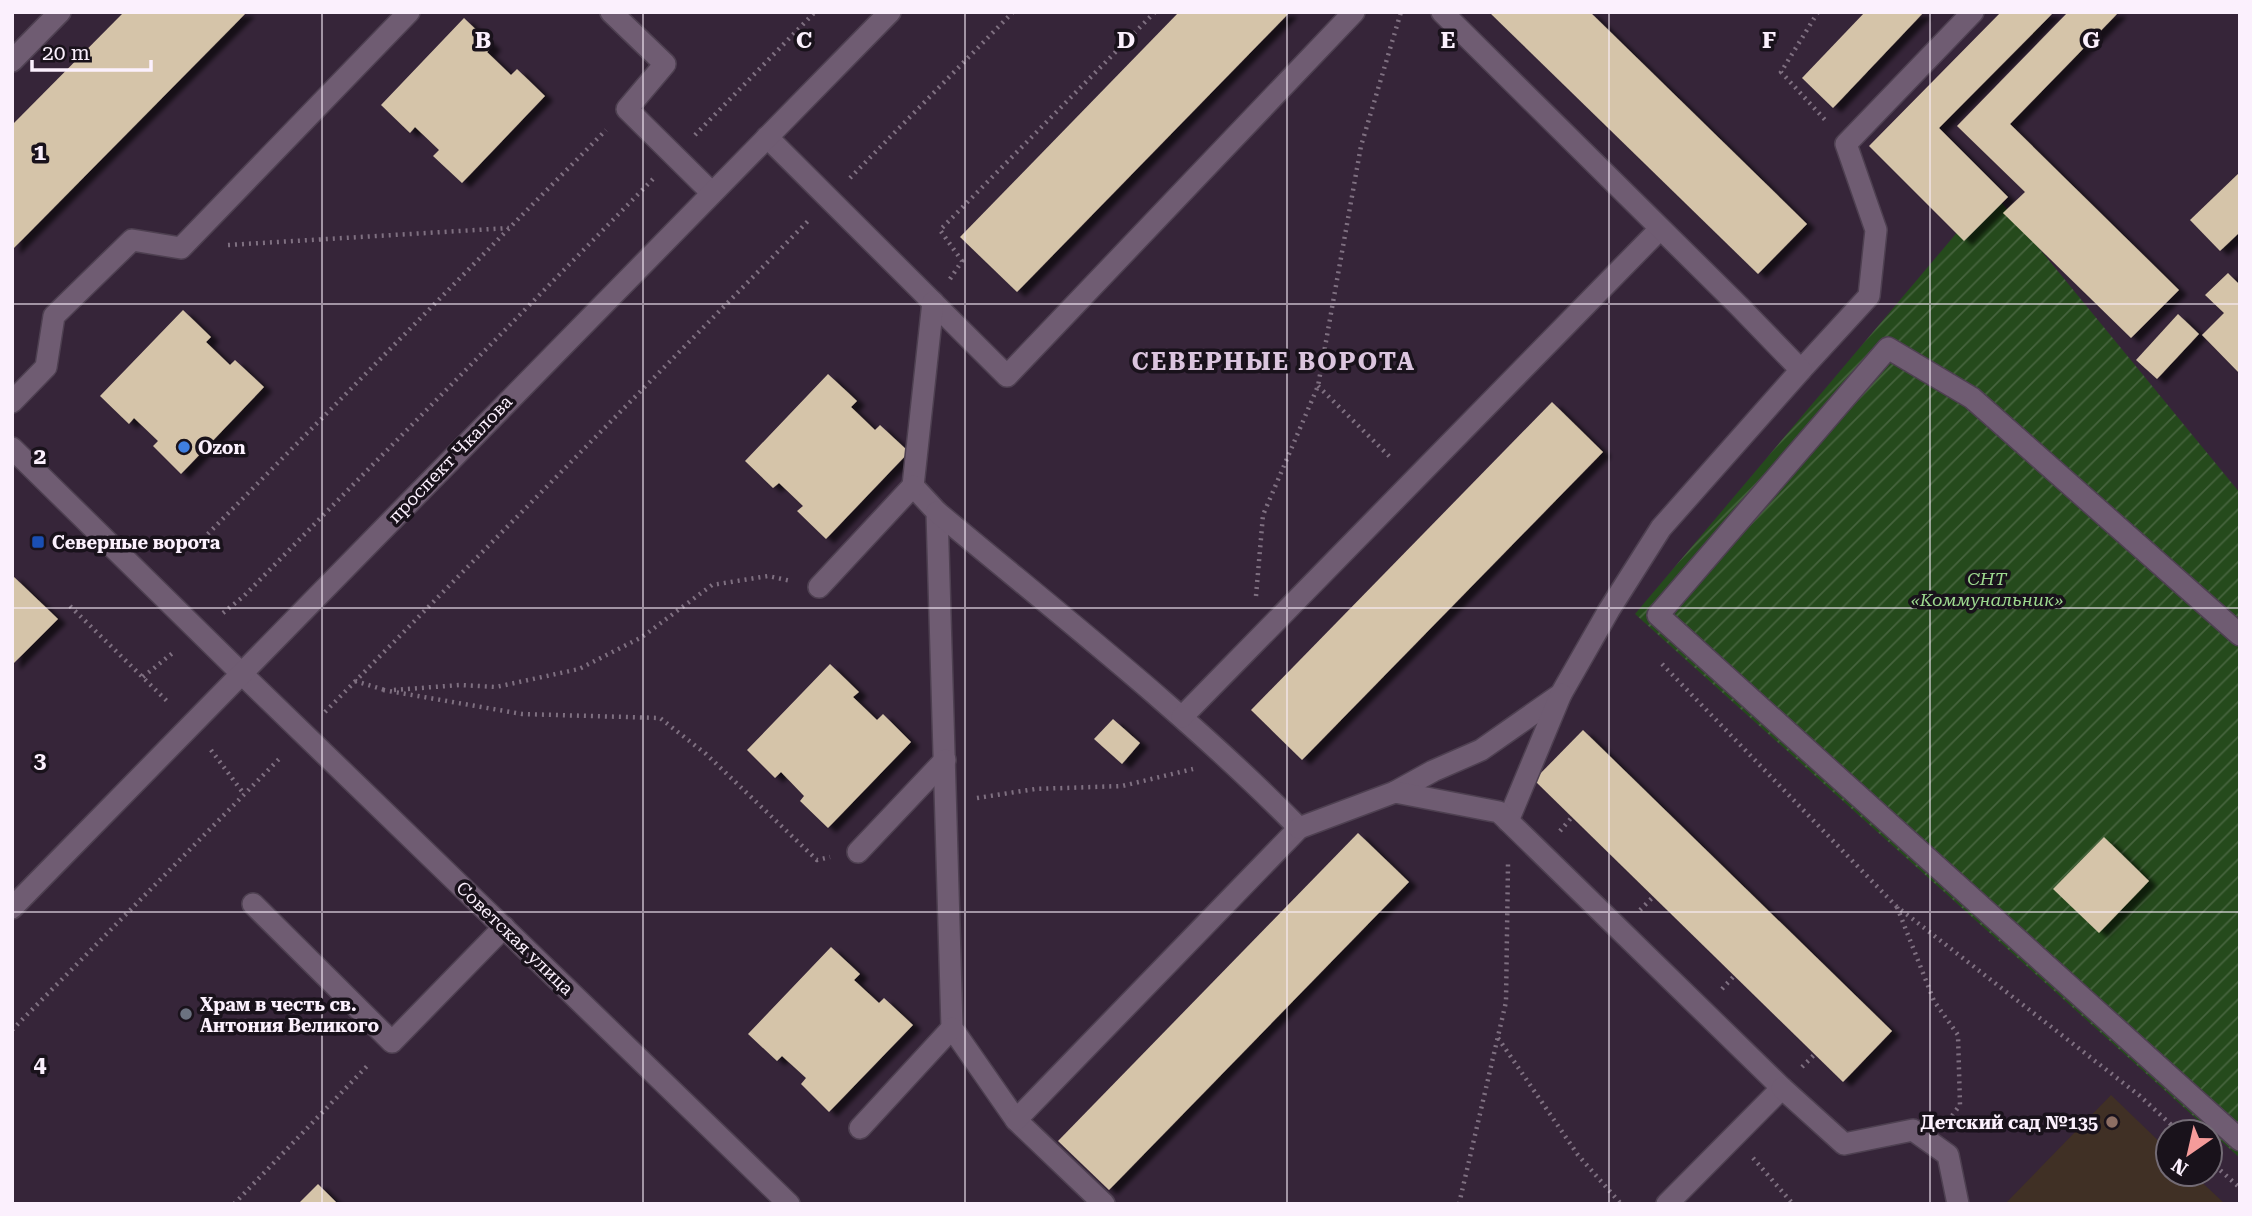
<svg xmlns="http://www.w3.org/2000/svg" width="2252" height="1216" viewBox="0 0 2252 1216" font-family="'Roboto Serif',serif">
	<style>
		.education { fill: #403025 }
		.garden { fill: url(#garden-furrows) }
		.building { fill: #d5c4a9; filter: url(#shadow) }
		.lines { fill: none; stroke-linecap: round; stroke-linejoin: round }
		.lane-casing { stroke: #4e4051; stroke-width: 24 }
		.secondary-casing { stroke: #4e4051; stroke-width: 24 }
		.path { stroke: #7f7081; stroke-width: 4.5; stroke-dasharray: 2 5; stroke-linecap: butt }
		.lane { stroke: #6f5c72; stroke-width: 21 }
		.secondary { stroke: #6f5c72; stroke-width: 21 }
		.grid { fill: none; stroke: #fbf0fd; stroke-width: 2; stroke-opacity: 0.55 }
		.shop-dot { fill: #3f7fe0; stroke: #19121b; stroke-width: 2.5 }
		.transit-dot { fill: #1a4fb4; stroke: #19121b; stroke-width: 2.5 }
		.worship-dot { fill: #6b7280; stroke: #19121b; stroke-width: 2.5 }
		.education-dot { fill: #8d6e63; stroke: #19121b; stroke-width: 2.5 }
		.labels { text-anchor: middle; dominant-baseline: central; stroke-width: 7; stroke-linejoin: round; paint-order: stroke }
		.poi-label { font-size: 18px; font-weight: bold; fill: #fbf0fd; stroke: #19121b; text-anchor: start }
		.street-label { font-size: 18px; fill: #fbf0fd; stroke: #19121b }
		.park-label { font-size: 18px; font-style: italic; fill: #9dd98f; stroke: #19121b }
		.district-label { font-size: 24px; font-weight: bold; letter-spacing: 2px; fill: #dbc5de; stroke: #19121b }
		.grid-label { font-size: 23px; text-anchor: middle; font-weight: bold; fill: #fbf0fd; stroke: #19121b; stroke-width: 7; stroke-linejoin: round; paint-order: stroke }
	</style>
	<defs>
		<pattern id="garden-furrows" width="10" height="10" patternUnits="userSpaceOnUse" patternTransform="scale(1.75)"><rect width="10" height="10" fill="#254a1c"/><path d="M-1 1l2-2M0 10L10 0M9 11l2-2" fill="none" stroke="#46643e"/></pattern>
		<filter id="shadow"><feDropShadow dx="8" dy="4.5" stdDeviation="2" flood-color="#0009"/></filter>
	</defs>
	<rect width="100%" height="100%" fill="#362539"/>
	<!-- education -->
	<polygon class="education" points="2111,1095 2168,1150 2168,1174 2193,1174 2225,1204 2005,1204"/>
	<!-- garden -->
	<polygon class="garden" points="1992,191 2240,493 2240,1158 1635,614"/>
	<!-- building -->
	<g class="building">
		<polygon points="124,12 247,12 12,250 12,125"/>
		<polygon points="1179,12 1290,12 1017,292 960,237"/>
		<polygon points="1489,12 1590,12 1807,224 1758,274"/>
		<polygon points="1865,12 1924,12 1833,108 1802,78"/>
		<polygon points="2001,12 2054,12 1939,128 2008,197 1964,241 1869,146"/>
		<polygon points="2068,12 2119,12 2010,124 2179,290 2131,338 2003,213 2025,192 1957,126"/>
		<polygon points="464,18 493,46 487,52 511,75 517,69 545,96 462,183 433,156 439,150 415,127 410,133 381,105"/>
		<polygon points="2240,172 2240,232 2220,251 2190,220"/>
		<polygon points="2228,273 2240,285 2240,374 2202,335 2224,313 2205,295"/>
		<polygon points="183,310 211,337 206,342 230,365 235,360 264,387 181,474 153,446 158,441 134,418 129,424 100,396"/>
		<polygon points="2178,314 2199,334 2157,379 2136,360"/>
		<polygon points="828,374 857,401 851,407 875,430 880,425 909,452 826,539 797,511 803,506 779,483 773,488 745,461"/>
		<polygon points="1552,402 1603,452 1302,760 1251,710"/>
		<polygon points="12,575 58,619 12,665"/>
		<polygon points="830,664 859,692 853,697 877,720 883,714 911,742 828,828 800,801 804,796 781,772 775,778 747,750"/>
		<polygon points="1113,719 1140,743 1122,764 1094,739"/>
		<polygon points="1583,730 1892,1031 1843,1082 1534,780"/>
		<polygon points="1358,833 1409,882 1109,1190 1058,1141"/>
		<polygon points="2104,837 2149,881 2099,933 2053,889"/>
		<polygon points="831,947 860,974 854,980 879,1003 884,998 913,1025 829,1112 801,1084 806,1078 782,1056 777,1061 748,1034"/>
		<polygon points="318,1184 338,1204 298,1204"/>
	</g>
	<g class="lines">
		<defs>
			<g id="lane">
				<polyline points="611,12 665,64 627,109 712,193"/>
				<polyline points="12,61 60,12"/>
				<polyline points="767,137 1007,376 1354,12"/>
				<polyline points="933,302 913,486 937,512 952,1028 1016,1120 1104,1204"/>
				<polyline points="1801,370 1869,296 1876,230 1846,144 1973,12"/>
				<polyline points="12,402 46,367 54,316 132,240 181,248 409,12"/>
				<path d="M937,512C1060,615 1187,714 1299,828L1016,1120"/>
				<polyline points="819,587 913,486"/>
				<polyline points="2240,635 1972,398 1888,348 1658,615 2240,1140"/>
				<polyline points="1182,717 1660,229"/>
				<polyline points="1395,792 1433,771 1481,750 1561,694 1609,610 1661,528 1801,370 1740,307 1442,12"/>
				<polyline points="1508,821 1561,694"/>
				<polyline points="1299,828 1395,792 1499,812 1782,1088 1667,1204"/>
				<polyline points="858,852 945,760"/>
				<polyline points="253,904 392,1042 504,927"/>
				<polyline points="1782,1088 1844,1144 1913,1130 1948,1155 1958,1204"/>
				<polyline points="860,1128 952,1028"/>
			</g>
			<g id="secondary">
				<polyline points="12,448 241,673 789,1204"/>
				<polyline points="12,908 890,12"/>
			</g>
		</defs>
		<!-- lane casing -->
		<use href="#lane" class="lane-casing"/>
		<!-- secondary casing -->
		<use href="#secondary" class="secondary-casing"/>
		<!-- path -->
		<g class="path">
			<polyline points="1818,12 1781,72 1827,122"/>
			<polyline points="695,135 815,12"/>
			<polyline points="850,178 1013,12"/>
			<polyline points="228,245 509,228"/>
			<polyline points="950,279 962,261 940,230 1155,12"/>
			<polyline points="1318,386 1392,459"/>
			<polyline points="193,549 606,130"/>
			<polyline points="1256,596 1263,515 1318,386 1361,146 1401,12"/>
			<polyline points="70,606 170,704"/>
			<polyline points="223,613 244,596 655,177"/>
			<polyline points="1662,664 1896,906 2140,1096 2179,1132"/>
			<polyline points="143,677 175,651"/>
			<polyline points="355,681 385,690"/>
			<polyline points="383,690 522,714 660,718 706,754 817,860 830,857"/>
			<polyline points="394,690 460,685 496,687 579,669 642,637 712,585 768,576 791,581"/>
			<polyline points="325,712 809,220"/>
			<polyline points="211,750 244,794"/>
			<polyline points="977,798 1035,789 1122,786 1193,769"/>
			<polyline points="1560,831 1572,817"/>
			<polyline points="1897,907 1934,1001 1958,1035 1960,1105 1948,1121"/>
			<polyline points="1640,910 1653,897"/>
			<polyline points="1722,989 1734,976"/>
			<polyline points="12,1030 282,756"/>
			<polyline points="1498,1038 1578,1155 1621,1204"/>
			<polyline points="1802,1067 1815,1054"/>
			<polyline points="1753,1158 1793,1204"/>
			<polyline points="2210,1161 2240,1188"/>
			<polyline points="234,1204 370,1063"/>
			<polyline points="1459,1204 1506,1002 1508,864"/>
		</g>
		<!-- lane -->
		<use href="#lane" class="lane"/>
		<!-- secondary -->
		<use href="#secondary" class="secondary"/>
	</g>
	<!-- grid -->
	<path class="grid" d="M322,12V1204M643,12V1204M965,12V1204M1287,12V1204M1609,12V1204M1930,12V1204M12,304H2240M12,608H2240M12,912H2240"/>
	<!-- markers -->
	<circle class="shop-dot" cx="184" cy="447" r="7"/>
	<rect class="transit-dot" x="31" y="535" width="14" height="14" rx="3.5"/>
	<circle class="worship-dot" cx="186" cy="1014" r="7"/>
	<circle class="education-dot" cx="2112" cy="1122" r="7"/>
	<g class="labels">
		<!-- poi labels -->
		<g class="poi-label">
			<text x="198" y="447">Ozon</text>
			<text x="52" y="542">Северные ворота</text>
			<text x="200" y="1004">Храм в честь св.<tspan x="200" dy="21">Антония Великого</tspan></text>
			<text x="2098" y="1122" text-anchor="end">Детский сад №135</text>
		</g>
		<!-- street labels -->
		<g class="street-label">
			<text transform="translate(450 459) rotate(-46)">проспект Чкалова</text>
			<text transform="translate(515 938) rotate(44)">Советская улица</text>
		</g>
		<!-- park labels -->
		<g class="park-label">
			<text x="1987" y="578">СНТ<tspan x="1987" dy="21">«Коммунальник»</tspan></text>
		</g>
		<!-- district labels -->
		<g class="district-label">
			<text x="1274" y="362">СЕВЕРНЫЕ ВОРОТА</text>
		</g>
	</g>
	<g class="grid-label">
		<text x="483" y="48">B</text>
		<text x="804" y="48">C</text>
		<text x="1126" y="48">D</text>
		<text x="1448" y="48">E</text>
		<text x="1769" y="48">F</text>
		<text x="2091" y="48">G</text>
		<text x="40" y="160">1</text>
		<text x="40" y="464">2</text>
		<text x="40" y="768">3</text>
		<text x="40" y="1072">4</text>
	</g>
	<!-- border -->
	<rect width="2252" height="1216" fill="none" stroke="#fbf0fd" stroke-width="28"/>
	<!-- north arrow -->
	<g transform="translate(2189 1153) rotate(214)"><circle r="33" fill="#19121b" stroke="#736b75" stroke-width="2"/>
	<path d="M0-5L12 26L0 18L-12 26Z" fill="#f59b9a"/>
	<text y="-10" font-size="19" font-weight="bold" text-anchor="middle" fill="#fbf0fd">N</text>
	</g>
	<!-- scale -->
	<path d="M32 60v10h119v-10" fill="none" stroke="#fbf0fd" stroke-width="3.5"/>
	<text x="42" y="60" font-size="21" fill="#fbf0fd" stroke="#19121b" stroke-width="5" paint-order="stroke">20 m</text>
</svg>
